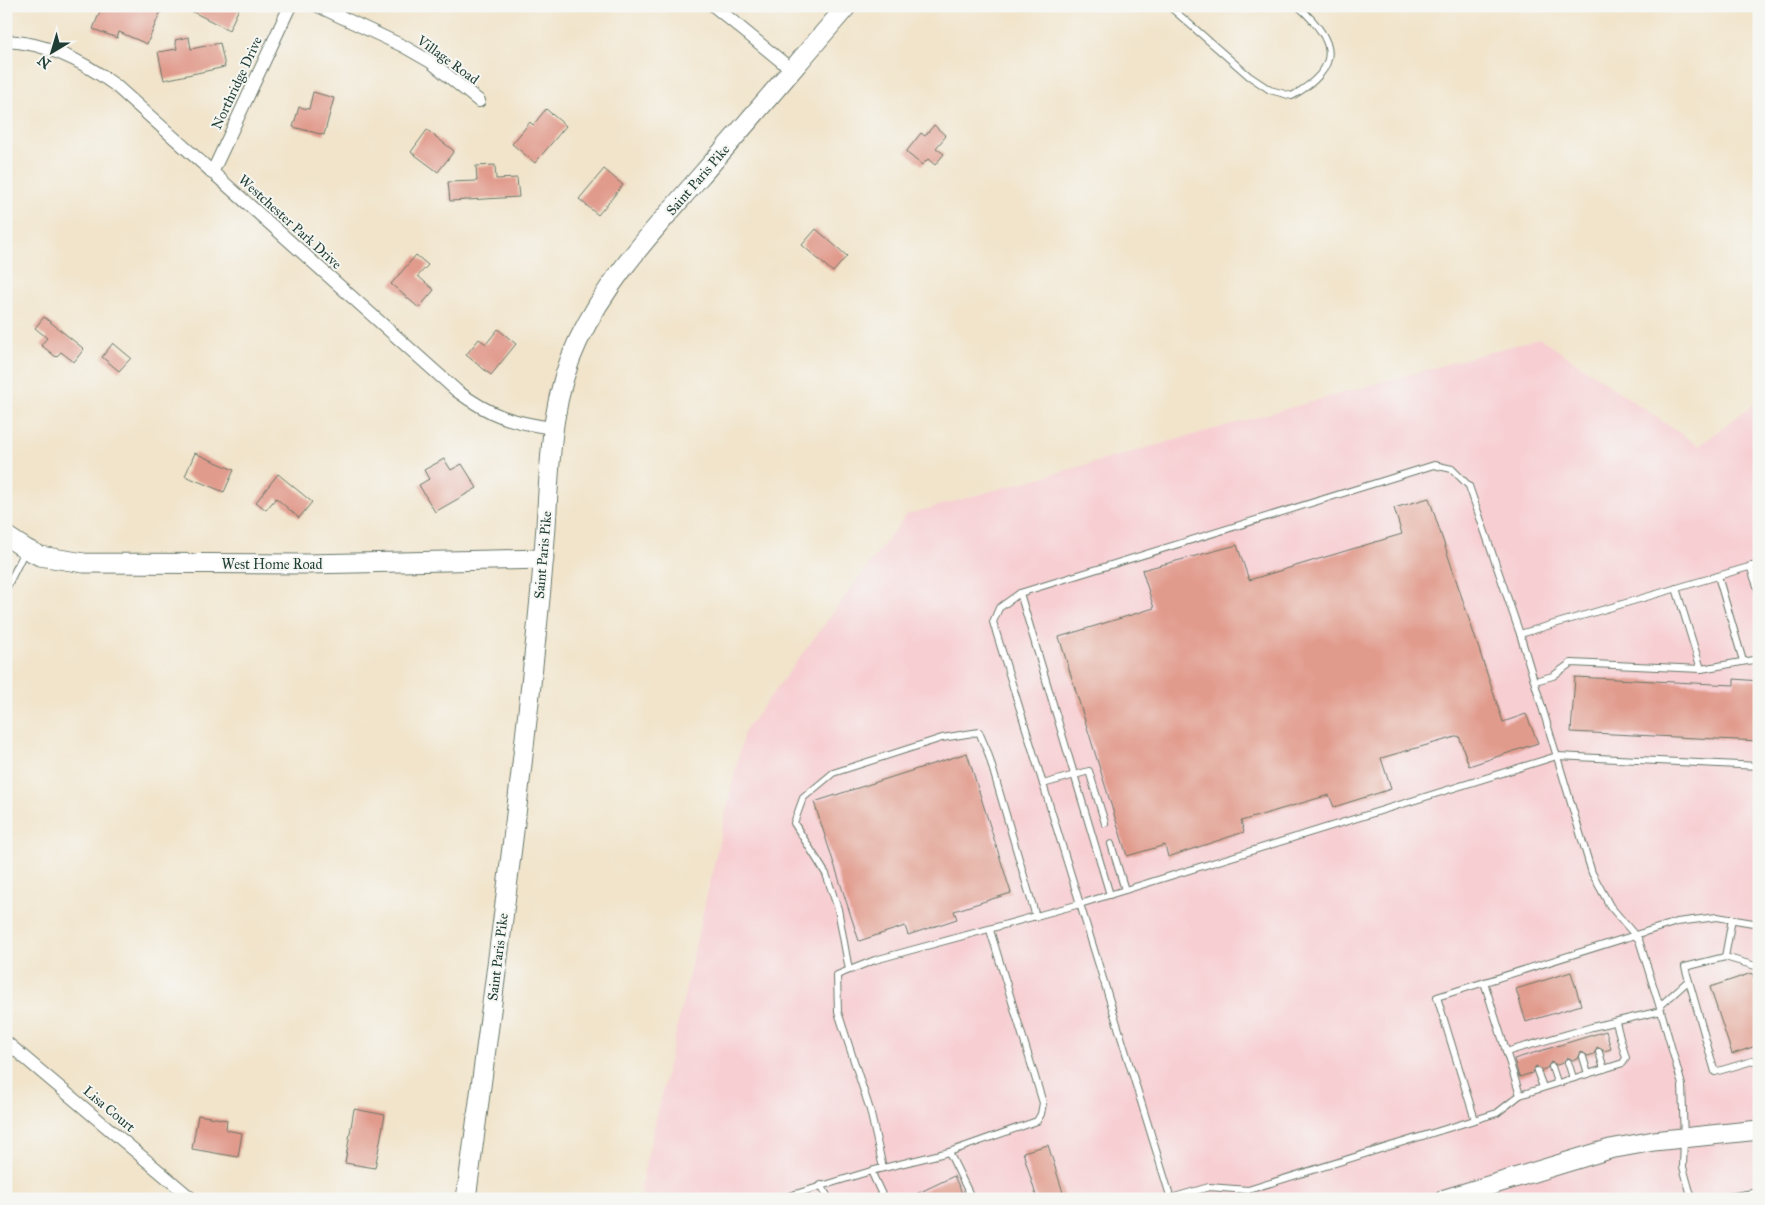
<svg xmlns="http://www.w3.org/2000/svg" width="1765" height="1205" viewBox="0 0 1765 1205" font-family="'IM FELL Great Primer',serif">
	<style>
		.built { fill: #f7cfd3 }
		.building { fill: #e19b8d }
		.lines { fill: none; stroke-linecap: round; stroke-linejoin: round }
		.lane-casing { stroke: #687769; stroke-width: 8 }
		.street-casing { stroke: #687769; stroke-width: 14 }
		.secondary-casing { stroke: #687769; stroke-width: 21 }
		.lane { stroke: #fff; stroke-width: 6 }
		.street { stroke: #fff; stroke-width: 12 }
		.secondary { stroke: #fff; stroke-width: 19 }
		.labels { text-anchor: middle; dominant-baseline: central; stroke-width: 4; stroke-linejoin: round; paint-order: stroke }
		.street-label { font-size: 14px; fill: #1f3d34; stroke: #f6f6f2 }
	</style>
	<rect width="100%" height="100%" fill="#f6f6f2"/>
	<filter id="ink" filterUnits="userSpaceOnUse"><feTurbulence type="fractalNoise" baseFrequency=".02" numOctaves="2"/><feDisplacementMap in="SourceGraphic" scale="10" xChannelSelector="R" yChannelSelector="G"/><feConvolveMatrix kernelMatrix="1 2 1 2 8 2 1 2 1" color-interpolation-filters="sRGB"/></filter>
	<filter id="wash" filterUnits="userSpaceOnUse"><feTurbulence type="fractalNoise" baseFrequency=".0096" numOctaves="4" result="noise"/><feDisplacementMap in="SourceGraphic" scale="20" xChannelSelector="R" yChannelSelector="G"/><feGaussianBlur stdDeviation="1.12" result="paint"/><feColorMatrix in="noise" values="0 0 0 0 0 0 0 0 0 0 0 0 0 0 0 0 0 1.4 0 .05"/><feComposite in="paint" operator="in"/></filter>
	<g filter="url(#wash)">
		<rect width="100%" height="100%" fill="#f1e4cb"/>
		<!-- built -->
		<polygon class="built" points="1540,338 1699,446 1759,400 1759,1199 645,1199 640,1189 744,732 906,515"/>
		<g id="blocks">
			<!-- building -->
			<g class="building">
				<polygon points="102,6 163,6 147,44 119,32 117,38 93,29"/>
				<polygon points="181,6 240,6 229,30"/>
				<polygon points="189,37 191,49 220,43 225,67 164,80 158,52 177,49 175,40"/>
				<polygon points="313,92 334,98 324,135 293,127 299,107 309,109"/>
				<polygon points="546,109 566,126 535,163 512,144 530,122 533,125"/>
				<polygon points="934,125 946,136 936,148 944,154 935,165 928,159 922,165 906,152 921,133 925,136"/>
				<polygon points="427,130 454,151 438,172 411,152"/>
				<polygon points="495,165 496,179 517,178 519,197 450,201 448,182 477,181 476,166"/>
				<polygon points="604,169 623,185 598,215 579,199"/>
				<polygon points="816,229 847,256 833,272 802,245"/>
				<polygon points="416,255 428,265 418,276 434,290 419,308 391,284"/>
				<polygon points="44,317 84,349 74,362 61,352 56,357 41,345 47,338 35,328"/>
				<polygon points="498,329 516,344 491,375 466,355 479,339 486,344"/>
				<polygon points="113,343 131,358 119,371 102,357"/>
				<polygon points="195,453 234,470 224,492 185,476"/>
				<polygon points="444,459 451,470 462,464 477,488 435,512 419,485 429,479 424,470"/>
				<polygon points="278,474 312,502 299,518 276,498 266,510 256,502"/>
				<polygon points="1429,498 1503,722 1526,714 1538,743 1469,766 1459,736 1381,758 1391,789 1334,807 1329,795 1241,821 1244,832 1168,857 1165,845 1127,856 1059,637 1154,608 1142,570 1237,545 1249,580 1402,534 1394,508"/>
				<polygon points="1575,677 1734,685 1734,679 1759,681 1759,741 1571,732"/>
				<polygon points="967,753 1011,893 954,911 957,919 908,935 905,926 859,941 814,802"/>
				<polygon points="1571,972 1581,1005 1526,1022 1516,989"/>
				<polygon points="1752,973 1759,992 1759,1045 1732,1054 1710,987"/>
				<polygon points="1606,1031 1611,1049 1604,1051 1597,1047 1594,1054 1588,1056 1581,1052 1578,1059 1573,1060 1567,1057 1563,1063 1557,1065 1551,1062 1547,1068 1542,1070 1536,1066 1532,1073 1519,1077 1514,1059"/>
				<polygon points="354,1109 385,1115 375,1168 345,1163"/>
				<polygon points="198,1115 227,1120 226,1130 242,1133 238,1157 192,1149"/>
				<polygon points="1048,1145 1065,1199 1037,1199 1023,1152"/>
				<polygon points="954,1176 965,1199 906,1199"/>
			</g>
		</g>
	</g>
	<g filter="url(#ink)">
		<use href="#blocks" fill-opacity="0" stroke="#687769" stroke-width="1"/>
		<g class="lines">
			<defs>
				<g id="lane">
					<path d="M1169,6L1249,76L1270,90L1292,96C1343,67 1337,41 1298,6"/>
					<polyline points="1750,566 1759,592"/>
					<polyline points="1718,576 1743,661"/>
					<polyline points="1676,588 1701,669 1759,659"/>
					<polyline points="6,589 25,551"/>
					<polyline points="1020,593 1110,895"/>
					<polyline points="1520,634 1759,564"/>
					<polyline points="1535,681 1553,676 1571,663 1701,669"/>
					<polyline points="1043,784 1089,771 1105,823"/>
					<polyline points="1111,844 1125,890"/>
					<polyline points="1732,919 1725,957 1759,967"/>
					<polyline points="1725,957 1685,967 1715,1072 1759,1059"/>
					<polyline points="849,970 838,909 826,874 794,823 803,798 833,773 942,738 979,732 988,753 1036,917"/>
					<polyline points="1660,1006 1688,981"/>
					<polyline points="1506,1052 1592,1027 1661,1011"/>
					<polyline points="1599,1052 1604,1069"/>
					<polyline points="1583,1057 1588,1074"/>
					<polyline points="1568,1062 1573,1078"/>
					<polyline points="1552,1067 1557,1082"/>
					<polyline points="1537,1071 1543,1087"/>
					<polyline points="1520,1095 1623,1063 1626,1058 1616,1023"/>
					<polyline points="1475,1120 1437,997 1677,922 1717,917 1759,924"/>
					<polyline points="949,1152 1037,1121 1041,1114 1043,1103 990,930"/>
					<polyline points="883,1168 870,1110 838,1012 837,975 875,960 1080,904 1557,756 1759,766"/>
					<polyline points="871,1171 884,1199"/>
					<polyline points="821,1185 829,1199"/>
					<polyline points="1171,1198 1209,1187 1248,1190 1497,1113 1520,1095 1484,982"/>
					<polyline points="779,1199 871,1171 949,1152 972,1199"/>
					<polyline points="1171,1199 993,622 999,608 1020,593 1434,465 1452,469 1469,486 1520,634 1592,873 1610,906 1639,940 1661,1011 1682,1085 1684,1138 1683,1167 1692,1199"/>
					<polyline points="1671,1199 1699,1199"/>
					<polyline points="1716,1199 1759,1192"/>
				</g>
				<g id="street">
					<polyline points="318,6 403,46 431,62 479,101"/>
					<polyline points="714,6 792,70"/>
					<path d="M6,41C47,43 83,61 115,85L457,391C491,416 511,422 552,428"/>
					<polyline points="212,173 290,6"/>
					<polyline points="6,1042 192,1199"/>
				</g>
				<g id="secondary">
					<polyline points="6,536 26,549 40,556 84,563 308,564 544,559"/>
					<path d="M466,1199C490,1018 515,837 534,656C539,612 543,569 546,526C550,462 550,400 578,341C607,280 654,230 698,179C748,122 797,64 847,6"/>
					<polyline points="1445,1199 1610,1149 1654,1141 1759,1130"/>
				</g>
			</defs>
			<!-- lane casing -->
			<use href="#lane" class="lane-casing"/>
			<!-- street casing -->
			<use href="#street" class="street-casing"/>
			<!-- secondary casing -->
			<use href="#secondary" class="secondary-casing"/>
			<!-- lane -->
			<use href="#lane" class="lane"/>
			<!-- street -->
			<use href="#street" class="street"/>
			<!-- secondary -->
			<use href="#secondary" class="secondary"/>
		</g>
	</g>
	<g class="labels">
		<!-- street labels -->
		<g class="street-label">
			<text transform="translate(448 60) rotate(36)">Village Road</text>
			<text transform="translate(237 83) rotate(-65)">Northridge Drive</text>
			<text transform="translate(698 180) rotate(-49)">Saint Paris Pike</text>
			<text transform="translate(290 222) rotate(42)">Westchester Park Drive</text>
			<text transform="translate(543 555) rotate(-85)">Saint Paris Pike</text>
			<text x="272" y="564">West Home Road</text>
			<text transform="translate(498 957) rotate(-83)">Saint Paris Pike</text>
			<text transform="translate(109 1109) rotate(40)">Lisa Court</text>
		</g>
	</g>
	<!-- margin -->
	<rect width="1765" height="1205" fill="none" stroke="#f6f6f2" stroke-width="25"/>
	<!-- north arrow -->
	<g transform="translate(52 52) rotate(218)" stroke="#f6f6f2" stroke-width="4" paint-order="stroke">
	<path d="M0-4L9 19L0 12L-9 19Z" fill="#1f3d34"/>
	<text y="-8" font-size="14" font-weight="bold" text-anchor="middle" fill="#1f3d34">N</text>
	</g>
</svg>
